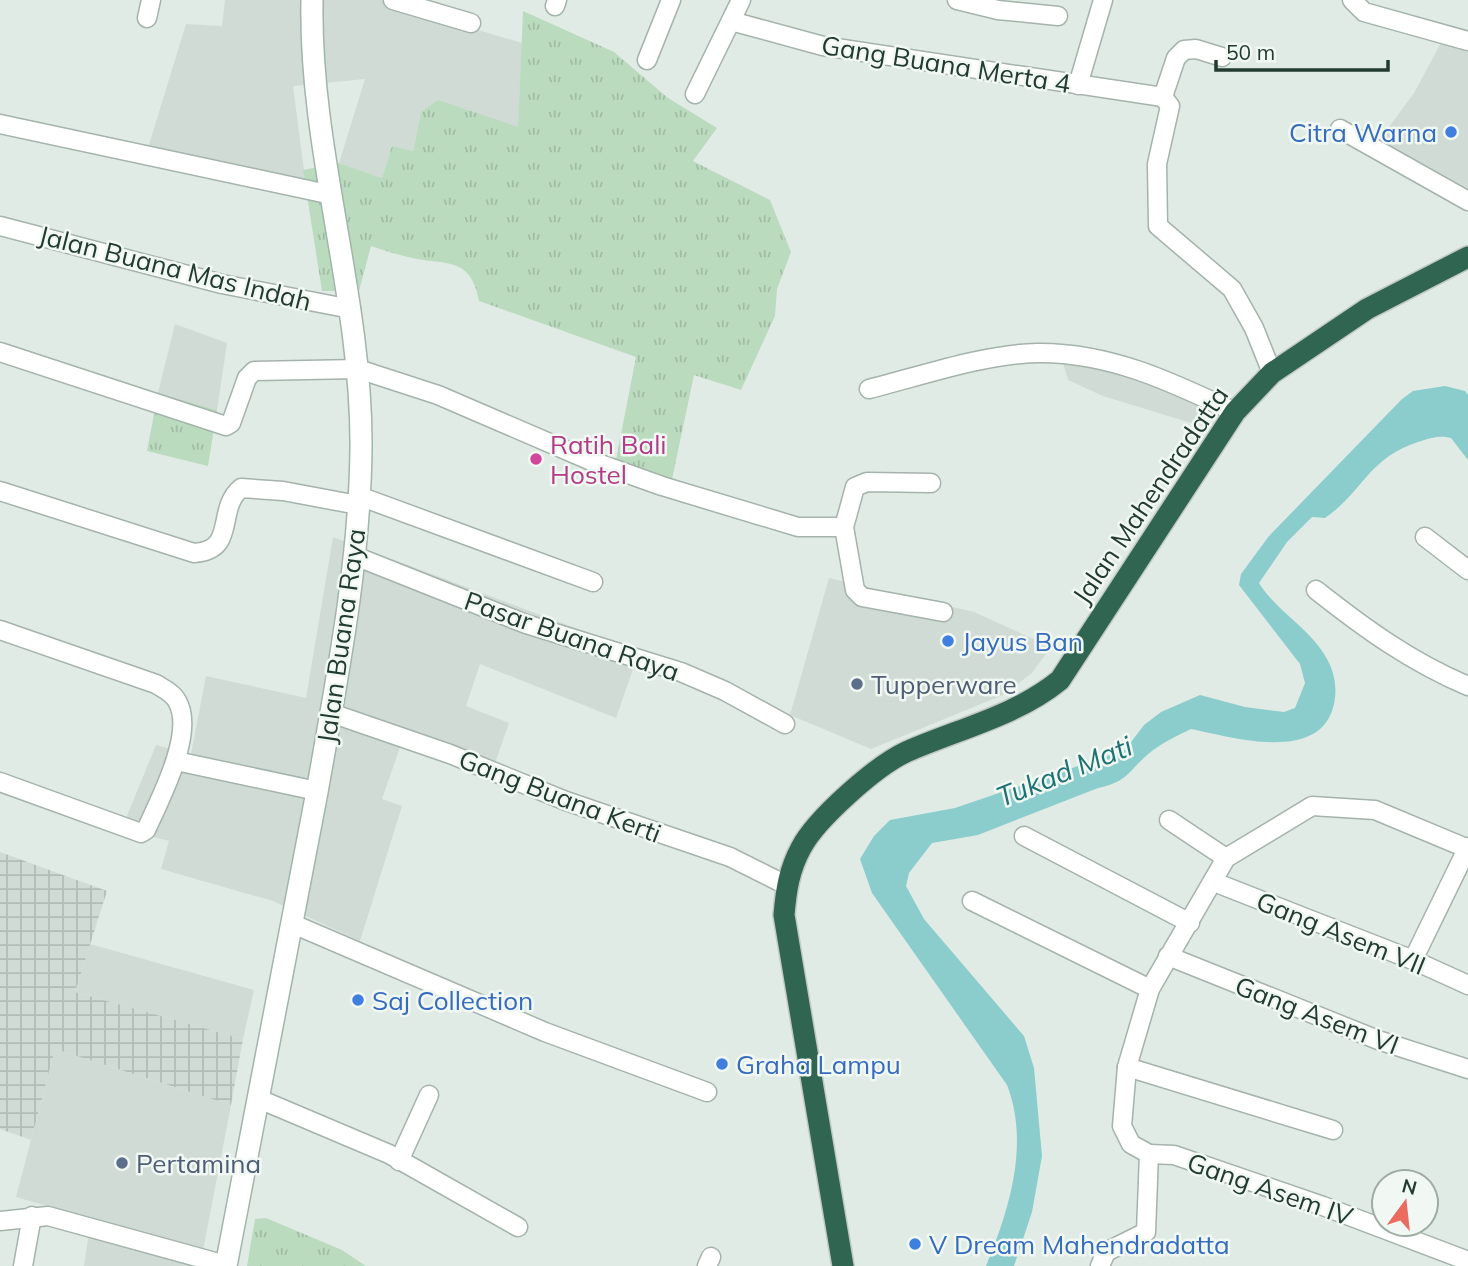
<svg xmlns="http://www.w3.org/2000/svg" width="1468" height="1266" viewBox="0 0 1468 1266" font-family="Mulish,sans-serif">
	<style>
		.built { fill: #cfdbd4 }
		.industrial { fill: url(#industrial-grid) }
		.grass { fill: url(#grass-tufts) }
		.water { fill: #8bcdcd }
		.lines { fill: none; stroke-linecap: round; stroke-linejoin: round }
		.street-casing { stroke: #a4b3ab; stroke-width: 21 }
		.secondary-casing { stroke: #a0b6ab; stroke-width: 24 }
		.highway-casing { stroke: #c1c8c5; stroke-width: 24 }
		.street { stroke: #fff; stroke-width: 18 }
		.secondary { stroke: #fff; stroke-width: 21 }
		.highway { stroke: #306552; stroke-width: 21 }
		.shop-dot { fill: #3f7fe0; stroke: #f1f8f3; stroke-width: 2.5 }
		.hotel-dot { fill: #d1479c; stroke: #f1f8f3; stroke-width: 2.5 }
		.service-dot { fill: #5c6f8a; stroke: #f1f8f3; stroke-width: 2.5 }
		.labels { text-anchor: middle; dominant-baseline: central; stroke-width: 5; stroke-linejoin: round; paint-order: stroke }
		.street-label { font-size: 26px; fill: #223b30; stroke: #f1f8f3 }
		.shop-label { font-size: 26px; fill: #366cbe; stroke: #f1f8f3; text-anchor: start }
		.hotel-label { font-size: 26px; fill: #b23c85; stroke: #f1f8f3; text-anchor: start }
		.service-label { font-size: 26px; fill: #4e5e75; stroke: #f1f8f3; text-anchor: start }
		.water-label { font-size: 28px; font-style: italic; fill: #1f7273; stroke: #f1f8f3 }
	</style>
	<defs>
		<pattern id="industrial-grid" width="8" height="8" patternUnits="userSpaceOnUse" patternTransform="scale(1.75)"><rect width="8" height="8" fill="#cfdbd4"/><path d="M0 4h8M4 0v8" fill="none" stroke="#b1bdb6"/></pattern>
		<pattern id="grass-tufts" width="24" height="20" patternUnits="userSpaceOnUse" patternTransform="scale(1.75)"><rect width="24" height="20" fill="#bbdbbe"/><path d="M3 7l-1-3M5 7V3M7 7l1-3M15 17l-1-3M17 17v-4M19 17l1-3" fill="none" stroke="#a0bda4"/></pattern>
	</defs>
	<rect width="100%" height="100%" fill="#e1ebe5"/>
	<!-- built -->
	<g class="built">
		<polygon points="225,0 427,0 447,6 445,20 522,43 518,128 421,112 413,151 392,146 382,178 339,163 365,79 293,86 306,186 148,148 186,24 222,26"/>
		<polygon points="1441,43 1468,50 1468,200 1375,146 1414,93"/>
		<polygon points="175,324 227,343 217,410 158,393"/>
		<polygon points="1060,353 1209,402 1191,423 1103,396 1068,380"/>
		<polygon points="333,537 639,652 616,718 480,664 466,706 509,723 494,766 405,733 382,799 402,806 360,941 273,901 161,869 169,841 122,828 156,745 191,754 206,676 306,698"/>
		<polygon points="829,578 974,612 1051,647 1032,673 1003,695 871,749 790,715"/>
		<polygon points="90,944 254,990 243,1039 75,992"/>
		<polygon points="55,1049 231,1105 200,1266 84,1266 91,1219 16,1197"/>
	</g>
	<!-- industrial -->
	<polygon class="industrial" points="0,852 107,891 75,992 243,1039 231,1105 55,1049 31,1140 0,1129"/>
	<!-- grass -->
	<g class="grass">
		<path d="M523,11L614,52L668,98L717,128L693,161L770,200L791,252L777,289L775,316L741,390L694,375L671,484L615,465L636,357L479,301C471,254 442,266 408,257C395,254 383,250 371,246L359,291H322L303,170L339,163L382,178L392,146L413,151L421,112L438,100L518,127Z"/>
		<polygon points="158,393 217,410 208,466 147,451"/>
		<polygon points="266,1218 342,1250 366,1266 247,1266 255,1219"/>
	</g>
	<!-- water -->
	<path class="water" d="M1445,386L1465,391L1468,395V460L1451,438C1438,435 1431,438 1418,442C1367,459 1364,491 1325,518L1312,517L1287,542L1259,583C1277,612 1310,628 1327,659C1336,675 1338,694 1332,711C1314,762 1231,737 1191,729C1176,736 1160,744 1147,755C1128,772 1127,782 1098,788L978,835L932,843L909,873L906,886L924,919L1024,1036L1034,1068L1042,1156L1032,1212L1014,1266H986C1009,1210 1030,1144 1007,1085L872,893L860,859L874,836L890,820L955,808L1125,750L1144,725L1161,712L1200,695L1245,707L1284,712L1295,708L1305,683L1300,664L1239,585L1241,574L1269,536L1402,399L1413,391Z"/>
	<g class="lines">
		<defs>
			<g id="street">
				<polyline points="393,0 471,23"/>
				<polyline points="957,0 998,10 1058,16"/>
				<polyline points="1352,0 1364,12 1468,41"/>
				<polyline points="555,6 557,0"/>
				<polyline points="147,18 151,0"/>
				<polyline points="731,21 823,46 1163,97 1176,58 1184,50 1196,49 1222,57"/>
				<polyline points="647,60 671,0"/>
				<polyline points="1078,85 1103,0"/>
				<polyline points="695,94 741,0"/>
				<polyline points="1163,97 1170,106 1157,164 1158,226 1232,289 1254,328 1272,373"/>
				<polyline points="0,124 332,195"/>
				<polyline points="1340,129 1468,201"/>
				<polyline points="0,226 222,284 351,309"/>
				<polyline points="0,352 226,426 231,423 247,378 254,371 358,369 438,395 589,460 662,486 798,527 844,527"/>
				<path d="M869,389C921,376 984,354 1037,353C1109,352 1172,382 1235,412"/>
				<polyline points="931,483 867,482 855,487 844,527 855,590 862,597 943,612"/>
				<path d="M0,491L194,553C238,550 215,510 241,488L283,491L358,505"/>
				<polyline points="359,496 593,582"/>
				<polyline points="1425,537 1468,570"/>
				<polyline points="355,556 526,624 681,672 725,691 785,724"/>
				<path d="M1316,590C1364,628 1411,662 1468,686"/>
				<path d="M0,630L156,684C164,689 173,693 177,701C196,732 159,801 146,830L141,833L0,782"/>
				<polyline points="331,713 450,754 566,801 730,857 786,885"/>
				<polyline points="176,761 317,791"/>
				<polyline points="1169,820 1226,858"/>
				<polyline points="1024,836 1190,923"/>
				<polyline points="1214,882 1413,960 1468,985"/>
				<polyline points="972,901 1150,989"/>
				<polyline points="293,924 545,1032 707,1092"/>
				<polyline points="1168,956 1378,1040 1468,1069"/>
				<polyline points="1413,960 1468,847"/>
				<polyline points="1127,1067 1333,1130"/>
				<polyline points="259,1099 389,1154 518,1227"/>
				<polyline points="1149,1154 1174,1155 1323,1206 1468,1261"/>
				<polyline points="399,1161 429,1095"/>
				<polyline points="0,1221 48,1216 226,1265"/>
				<polyline points="23,1266 32,1216"/>
				<polyline points="707,1266 711,1257"/>
				<polyline points="1100,1266 1106,1252 1146,1232 1149,1154 1131,1144 1122,1126 1127,1067 1150,989 1226,858 1312,806 1375,810 1466,848"/>
			</g>
			<path id="secondary" d="M226,1266C257,1108 288,950 317,792C337,678 360,563 361,447C362,297 309,150 312,0"/>
			<path id="highway" d="M843,1266L784,915C786,891 789,870 801,848C816,819 876,766 906,752C958,729 1016,716 1060,680L1235,412L1272,373L1367,309L1468,257"/>
		</defs>
		<!-- street casing -->
		<use href="#street" class="street-casing"/>
		<!-- secondary casing -->
		<use href="#secondary" class="secondary-casing"/>
		<!-- highway casing -->
		<use href="#highway" class="highway-casing"/>
		<!-- street -->
		<use href="#street" class="street"/>
		<!-- secondary -->
		<use href="#secondary" class="secondary"/>
		<!-- highway -->
		<use href="#highway" class="highway"/>
	</g>
	<!-- markers -->
	<g class="shop-dot">
		<circle cx="1451" cy="132" r="7"/>
		<circle cx="948" cy="641" r="7"/>
		<circle cx="358" cy="1000" r="7"/>
		<circle cx="722" cy="1064" r="7"/>
		<circle cx="915" cy="1244" r="7"/>
	</g>
	<circle class="hotel-dot" cx="536" cy="459" r="7"/>
	<g class="service-dot">
		<circle cx="857" cy="684" r="7"/>
		<circle cx="122" cy="1163" r="7"/>
	</g>
	<g class="labels">
		<!-- street labels -->
		<g class="street-label">
			<text transform="translate(946 64) rotate(9)">Gang Buana Merta 4</text>
			<text transform="translate(175 268) rotate(14)">Jalan Buana Mas Indah</text>
			<text transform="translate(1150 495) rotate(-56)">Jalan Mahendradatta</text>
			<text transform="translate(341 636) rotate(-82)">Jalan Buana Raya</text>
			<text transform="translate(572 636) rotate(19)">Pasar Buana Raya</text>
			<text transform="translate(560 796) rotate(21)">Gang Buana Kerti</text>
			<text transform="translate(1341 933) rotate(22)">Gang Asem VII</text>
			<text transform="translate(1317 1015) rotate(21)">Gang Asem VI</text>
			<text transform="translate(1270 1189) rotate(19)">Gang Asem IV</text>
		</g>
		<!-- shop labels -->
		<g class="shop-label">
			<text x="1437" y="132" text-anchor="end">Citra Warna</text>
			<text x="962" y="641">Jayus Ban</text>
			<text x="372" y="1000">Saj Collection</text>
			<text x="736" y="1064">Graha Lampu</text>
			<text x="929" y="1244">V Dream Mahendradatta</text>
		</g>
		<!-- hotel labels -->
		<g class="hotel-label">
			<text x="550" y="444">Ratih Bali<tspan x="550" dy="30">Hostel</tspan></text>
		</g>
		<!-- service labels -->
		<g class="service-label">
			<text x="871" y="684">Tupperware</text>
			<text x="136" y="1163">Pertamina</text>
		</g>
		<!-- water labels -->
		<g class="water-label">
			<text transform="translate(1064 771) rotate(-22)">Tukad Mati</text>
		</g>
	</g>
	<!-- north arrow -->
	<g transform="translate(1405 1203) rotate(15)"><circle r="33" fill="#f1f8f3" stroke="#9eaca5" stroke-width="2"/>
	<path d="M0-5L12 26L0 18L-12 26Z" fill="#eb6b5f"/>
	<text y="-10" font-size="19" font-weight="bold" text-anchor="middle" fill="#223b30">N</text>
	</g>
	<!-- scale -->
	<path d="M1216 60v10h172v-10" fill="none" stroke="#223b30" stroke-width="3.5"/>
	<text x="1226" y="60" font-size="21" fill="#223b30" stroke="#f1f8f3" stroke-width="5" paint-order="stroke">50 m</text>
</svg>
